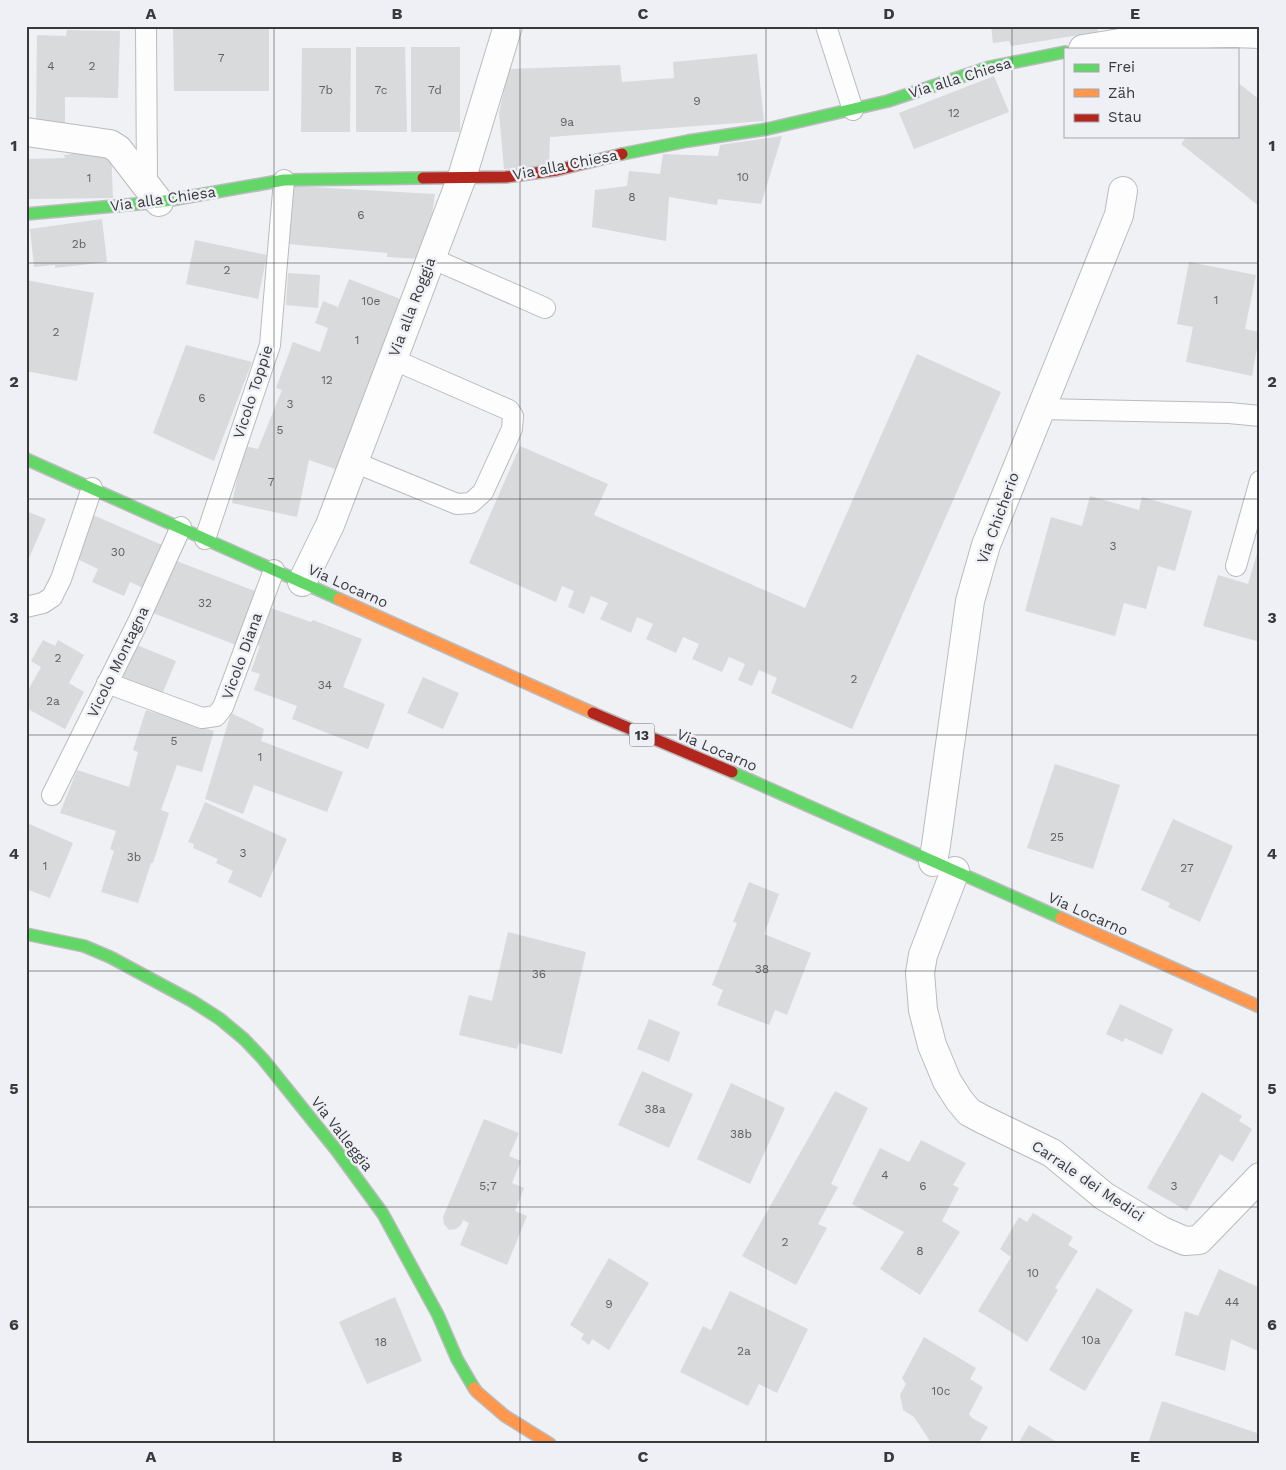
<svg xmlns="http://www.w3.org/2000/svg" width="1286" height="1470" viewBox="0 0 1286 1470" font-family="'Work Sans',sans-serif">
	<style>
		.building { fill: #d8dadc }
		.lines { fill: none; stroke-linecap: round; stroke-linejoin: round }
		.lane-casing { stroke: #babbbd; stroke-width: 22 }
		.street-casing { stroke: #babbbd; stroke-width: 30 }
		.fast-casing { stroke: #babbbd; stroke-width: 14 }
		.slow-casing { stroke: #babbbd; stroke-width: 14 }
		.jam-casing { stroke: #babbbd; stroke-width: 14 }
		.lane { stroke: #fdfdfd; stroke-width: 20 }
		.street { stroke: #fdfdfd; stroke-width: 28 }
		.fast { stroke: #63d668; stroke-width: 11 }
		.slow { stroke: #ff974d; stroke-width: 11 }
		.jam { stroke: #b3261e; stroke-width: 11 }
		.grid { fill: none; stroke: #38393b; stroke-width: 1; stroke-opacity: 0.55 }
		.labels { text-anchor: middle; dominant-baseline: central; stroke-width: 5; stroke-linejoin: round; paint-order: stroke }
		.number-label { font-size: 12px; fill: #606163 }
		.shield { fill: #eef0f5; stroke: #6f7073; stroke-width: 1 }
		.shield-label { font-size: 14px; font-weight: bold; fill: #38393b }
		.street-label { font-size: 15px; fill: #38393b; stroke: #eef0f5 }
		.neatline { fill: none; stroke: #38393b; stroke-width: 2 }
		.grid-label { font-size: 16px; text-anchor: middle; font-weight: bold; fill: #38393b }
	</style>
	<rect width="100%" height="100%" fill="#eff1f4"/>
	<!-- building -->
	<g class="building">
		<polygon points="173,26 269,26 269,91 174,91"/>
		<polygon points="991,26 1097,26 1098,32 1011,46 1009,41 993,43"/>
		<polygon points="67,30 120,31 118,98 65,97 65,125 36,124 37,35 66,36"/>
		<polygon points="356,47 405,47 407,132 356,132"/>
		<rect x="411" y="47" width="49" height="85"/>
		<polygon points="302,48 351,48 350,132 301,132"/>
		<polygon points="757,54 764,121 550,137 549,166 504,169 499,113 509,69 620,65 622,82 674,78 673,62"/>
		<polygon points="994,76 1009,112 914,149 899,113"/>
		<polygon points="1237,82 1260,100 1259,206 1181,144 1187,136 1237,136"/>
		<polygon points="782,136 761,204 718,199 717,205 669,197 666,241 592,227 595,190 627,186 629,171 660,174 663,154 718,156 720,145"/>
		<polygon points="111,149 113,198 26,199 26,159 65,158 64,155"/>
		<polygon points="292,186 435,194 429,236 420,259 387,257 387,253 288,244"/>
		<polygon points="102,219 107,262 55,268 55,265 34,267 30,229"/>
		<polygon points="195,240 267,255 258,299 186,284"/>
		<polygon points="1189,262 1256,275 1245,329 1260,332 1252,376 1186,362 1193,327 1177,324"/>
		<polygon points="288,273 320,275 318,308 286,305"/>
		<polygon points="349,279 403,300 338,470 309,460 297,517 232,503 244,446 258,449 282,390 276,388 293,342 320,352 328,328 315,323 323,301 338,307"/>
		<polygon points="26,280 94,293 77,381 26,371"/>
		<polygon points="186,345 252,362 214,461 153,433"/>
		<polygon points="917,354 1001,392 852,729 771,693 777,678 759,670 752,686 738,680 745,664 729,657 722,672 692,659 699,644 683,637 676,653 646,639 653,624 637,617 631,633 600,619 608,603 591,596 584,614 568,607 574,591 562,586 556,602 469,563 520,446 608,484 594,515 805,608"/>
		<polygon points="1090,496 1139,510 1142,497 1192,511 1175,571 1158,566 1146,609 1124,603 1115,636 1025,611 1051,517 1082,526"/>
		<polygon points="26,511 46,519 26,565"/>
		<polygon points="93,515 162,545 143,588 130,582 124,596 92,582 98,569 75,558"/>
		<polygon points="1260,543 1260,642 1203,626 1218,575 1248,584"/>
		<polygon points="174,560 257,592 236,645 153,613"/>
		<polygon points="265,606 311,622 313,620 362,639 343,687 385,704 368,749 292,719 297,706 254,690 260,674 251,671 260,646 253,644"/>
		<polygon points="43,640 55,646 58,640 84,655 69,683 84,692 65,729 26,708 26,694 41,667 31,661"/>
		<polygon points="137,645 176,661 160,699 121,682"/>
		<polygon points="423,677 459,693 443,729 407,713"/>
		<polygon points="146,710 214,731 202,772 177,765 161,810 169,813 153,863 151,863 138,903 101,892 114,851 110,849 116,831 60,813 77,770 129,787 138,752 133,750"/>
		<polygon points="231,713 264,729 261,741 343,772 327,812 254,785 243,814 205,799"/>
		<polygon points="1055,764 1120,785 1093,869 1027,848"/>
		<polygon points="205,802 287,839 261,898 228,882 233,871 216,863 218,859 193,848 194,844 188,842"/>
		<polygon points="1173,819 1233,846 1200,922 1168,907 1170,903 1141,890"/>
		<polygon points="27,823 73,843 50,898 26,889"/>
		<polygon points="749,882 779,894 764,934 811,953 787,1015 775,1010 769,1025 717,1005 723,990 712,985 737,923 733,922"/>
		<polygon points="508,932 586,952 562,1054 519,1043 517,1049 459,1035 469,995 492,1001"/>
		<polygon points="1120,1004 1173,1029 1162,1055 1125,1038 1123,1042 1106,1034"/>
		<polygon points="649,1019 680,1032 669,1062 637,1049"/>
		<polygon points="642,1071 693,1094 669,1148 618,1125"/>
		<polygon points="731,1083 785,1108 750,1184 697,1159"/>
		<polygon points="835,1091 868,1108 831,1184 838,1187 818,1224 827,1228 796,1285 742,1256"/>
		<polygon points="1202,1092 1242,1116 1239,1121 1252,1129 1233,1162 1220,1154 1187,1211 1147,1188"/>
		<polygon points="484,1119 519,1133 509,1156 521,1161 512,1183 524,1188 515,1211 527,1216 507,1265 460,1245 469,1223 463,1220 461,1225 456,1229 449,1230 444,1224 443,1217"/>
		<polygon points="921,1140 966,1163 953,1185 959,1188 942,1221 960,1232 920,1295 880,1269 904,1232 852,1204 880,1148 909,1162"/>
		<polygon points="1033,1213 1073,1237 1068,1245 1078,1251 1055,1288 1058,1290 1027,1342 978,1311 1011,1257 1000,1249 1019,1217 1027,1222"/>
		<polygon points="609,1258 649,1283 609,1350 592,1339 589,1345 581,1339 584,1334 570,1325"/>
		<polygon points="1219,1269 1260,1288 1260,1352 1231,1339 1225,1371 1175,1355 1185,1311 1198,1316"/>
		<polygon points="1097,1288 1133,1310 1085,1391 1049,1370"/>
		<polygon points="730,1291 808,1329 777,1393 759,1384 748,1406 680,1372 703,1326 711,1330"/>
		<polygon points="395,1297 422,1361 367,1384 339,1322"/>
		<polygon points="924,1337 976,1368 970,1379 983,1387 969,1414 972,1418 988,1427 978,1444 932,1444 914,1417 903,1410 900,1395 906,1384 902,1378"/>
		<polygon points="1162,1401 1260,1434 1260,1444 1148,1444"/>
		<polygon points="1029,1425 1060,1444 1018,1444"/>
	</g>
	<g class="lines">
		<defs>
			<g id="lane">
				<polyline points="146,26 147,185"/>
				<polyline points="826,26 853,110"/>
				<polyline points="431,258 545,308"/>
				<polyline points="1040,409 1229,413 1260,416"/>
				<polyline points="354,462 457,504 471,503 483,492 512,429 513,416 509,410 392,359"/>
				<polyline points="205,539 270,345 284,180"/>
				<polyline points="1236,566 1260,481"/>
				<polyline points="26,607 43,603 52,597 61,579 92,488"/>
				<polyline points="107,683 202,718 216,716 223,707 274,570"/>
				<polyline points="52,795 138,622 181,527"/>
			</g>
			<g id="street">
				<path d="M1083,49C1141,39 1200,31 1260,34"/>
				<polyline points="26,132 110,144 118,149 159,202"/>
				<polyline points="302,582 330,525 462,177 508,26"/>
				<polyline points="933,862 936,845 970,601 986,545 1119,215 1123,191"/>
				<polyline points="955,871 923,955 920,973 923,1010 932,1045 947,1081 959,1100 969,1112 982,1119 1052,1153 1104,1196 1162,1231 1185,1241 1199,1240 1260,1177"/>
			</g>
			<g id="fast">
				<polyline points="622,154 688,141 767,129 888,101 990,67 1065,52"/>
				<polyline points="26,214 159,202 284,180 423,178"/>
				<polyline points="26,459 339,599"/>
				<polyline points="732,772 1061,918"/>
				<polyline points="26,934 84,946 110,957 192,1001 220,1019 244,1039 263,1059 337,1151 383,1214 438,1315 457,1359 474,1388"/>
			</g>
			<g id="slow">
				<polyline points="339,599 593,713"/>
				<polyline points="1061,918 1260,1007"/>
				<polyline points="474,1388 477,1392 505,1416 550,1444"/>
			</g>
			<g id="jam">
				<polyline points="423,178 506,177 557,170 622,154"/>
				<polyline points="593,713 732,772"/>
			</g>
		</defs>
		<!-- lane casing -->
		<use href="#lane" class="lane-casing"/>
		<!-- street casing -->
		<use href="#street" class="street-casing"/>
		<!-- fast casing -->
		<use href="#fast" class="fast-casing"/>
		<!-- slow casing -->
		<use href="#slow" class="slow-casing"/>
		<!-- jam casing -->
		<use href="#jam" class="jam-casing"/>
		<!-- lane -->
		<use href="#lane" class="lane"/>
		<!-- street -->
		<use href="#street" class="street"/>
		<!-- fast -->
		<use href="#fast" class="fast"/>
		<!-- slow -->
		<use href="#slow" class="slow"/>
		<!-- jam -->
		<use href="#jam" class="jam"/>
	</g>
	<!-- grid -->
	<path class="grid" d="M274,26V1444M520,26V1444M766,26V1444M1012,26V1444M26,263H1260M26,499H1260M26,735H1260M26,971H1260M26,1207H1260"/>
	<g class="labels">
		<!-- number labels -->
		<g class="number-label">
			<text x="221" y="58">7</text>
			<text x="51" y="66">4</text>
			<text x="92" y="66">2</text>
			<text x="326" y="90">7b</text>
			<text x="381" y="90">7c</text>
			<text x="435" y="90">7d</text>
			<text x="697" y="101">9</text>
			<text x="954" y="113">12</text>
			<text x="567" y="122">9a</text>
			<text x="743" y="177">10</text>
			<text x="89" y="178">1</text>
			<text x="632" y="197">8</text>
			<text x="361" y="215">6</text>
			<text x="79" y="244">2b</text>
			<text x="227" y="270">2</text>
			<text x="1216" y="300">1</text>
			<text x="371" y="301">10e</text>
			<text x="56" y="332">2</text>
			<text x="357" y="340">1</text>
			<text x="327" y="380">12</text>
			<text x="202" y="398">6</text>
			<text x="290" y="404">3</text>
			<text x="280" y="430">5</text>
			<text x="271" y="482">7</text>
			<text x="1113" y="546">3</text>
			<text x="118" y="552">30</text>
			<text x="205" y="603">32</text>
			<text x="58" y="658">2</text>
			<text x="854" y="679">2</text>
			<text x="325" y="685">34</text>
			<text x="53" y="701">2a</text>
			<text x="174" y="741">5</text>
			<text x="260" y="757">1</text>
			<text x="1057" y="837">25</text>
			<text x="243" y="853">3</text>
			<text x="134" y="857">3b</text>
			<text x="45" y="866">1</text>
			<text x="1187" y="868">27</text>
			<text x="762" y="969">38</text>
			<text x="539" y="974">36</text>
			<text x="655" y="1109">38a</text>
			<text x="741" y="1134">38b</text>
			<text x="885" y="1175">4</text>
			<text x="488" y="1186">5;7</text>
			<text x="923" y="1186">6</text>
			<text x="1174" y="1186">3</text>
			<text x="785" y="1242">2</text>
			<text x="920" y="1251">8</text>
			<text x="1033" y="1273">10</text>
			<text x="1232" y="1302">44</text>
			<text x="609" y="1304">9</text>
			<text x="1091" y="1340">10a</text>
			<text x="381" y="1342">18</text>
			<text x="744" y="1351">2a</text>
			<text x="941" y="1391">10c</text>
		</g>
		<!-- shield labels -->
		<rect class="shield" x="629.5" y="723.5" width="25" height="23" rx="4"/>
		<g class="shield-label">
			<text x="642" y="735">13</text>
		</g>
		<!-- street labels -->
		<g class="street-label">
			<text transform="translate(960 78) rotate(-17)">Via alla Chiesa</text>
			<text transform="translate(565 165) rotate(-11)">Via alla Chiesa</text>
			<text transform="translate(163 199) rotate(-8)">Via alla Chiesa</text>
			<text transform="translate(412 307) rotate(-69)">Via alla Roggia</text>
			<text transform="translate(253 392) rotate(-72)">Vicolo Toppie</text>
			<text transform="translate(998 518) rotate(-70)">Via Chicherio</text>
			<text transform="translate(348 586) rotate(24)">Via Locarno</text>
			<text transform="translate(242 656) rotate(-70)">Vicolo Diana</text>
			<text transform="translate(118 662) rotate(-64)">Vicolo Montagna</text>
			<text transform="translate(717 750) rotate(23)">Via Locarno</text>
			<text transform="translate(1088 914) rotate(24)">Via Locarno</text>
			<text transform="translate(342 1134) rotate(52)">Via Valleggia</text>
			<text transform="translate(1088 1181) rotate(34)">Carrale dei Medici</text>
		</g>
	</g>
	<!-- border -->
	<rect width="1286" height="1470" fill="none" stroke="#eef0f5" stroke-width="55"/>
	<!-- legend -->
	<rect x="1064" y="48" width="175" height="90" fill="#eef0f5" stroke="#a5a7ab"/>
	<rect x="1074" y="64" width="25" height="8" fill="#63d668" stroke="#a5a7ab"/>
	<text x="1108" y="72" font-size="15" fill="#38393b">Frei</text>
	<rect x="1074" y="89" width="25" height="8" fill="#ff974d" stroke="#a5a7ab"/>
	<text x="1108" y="98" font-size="15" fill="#38393b">Zäh</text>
	<rect x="1074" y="114" width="25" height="8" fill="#b3261e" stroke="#a5a7ab"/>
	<text x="1108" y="122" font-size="15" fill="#38393b">Stau</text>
	<rect x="28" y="28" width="1230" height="1414" class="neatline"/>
	<g class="grid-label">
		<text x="151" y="19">A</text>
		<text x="397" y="19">B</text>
		<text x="643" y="19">C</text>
		<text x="889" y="19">D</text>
		<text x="1135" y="19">E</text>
		<text x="14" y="151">1</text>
		<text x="1272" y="151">1</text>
		<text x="14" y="387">2</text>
		<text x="1272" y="387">2</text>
		<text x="14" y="623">3</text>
		<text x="1272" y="623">3</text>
		<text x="14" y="859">4</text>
		<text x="1272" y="859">4</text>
		<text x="14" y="1094">5</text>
		<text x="1272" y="1094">5</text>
		<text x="14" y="1330">6</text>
		<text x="1272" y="1330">6</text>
		<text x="151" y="1462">A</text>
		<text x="397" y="1462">B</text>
		<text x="643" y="1462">C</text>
		<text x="889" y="1462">D</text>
		<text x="1135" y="1462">E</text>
	</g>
</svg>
